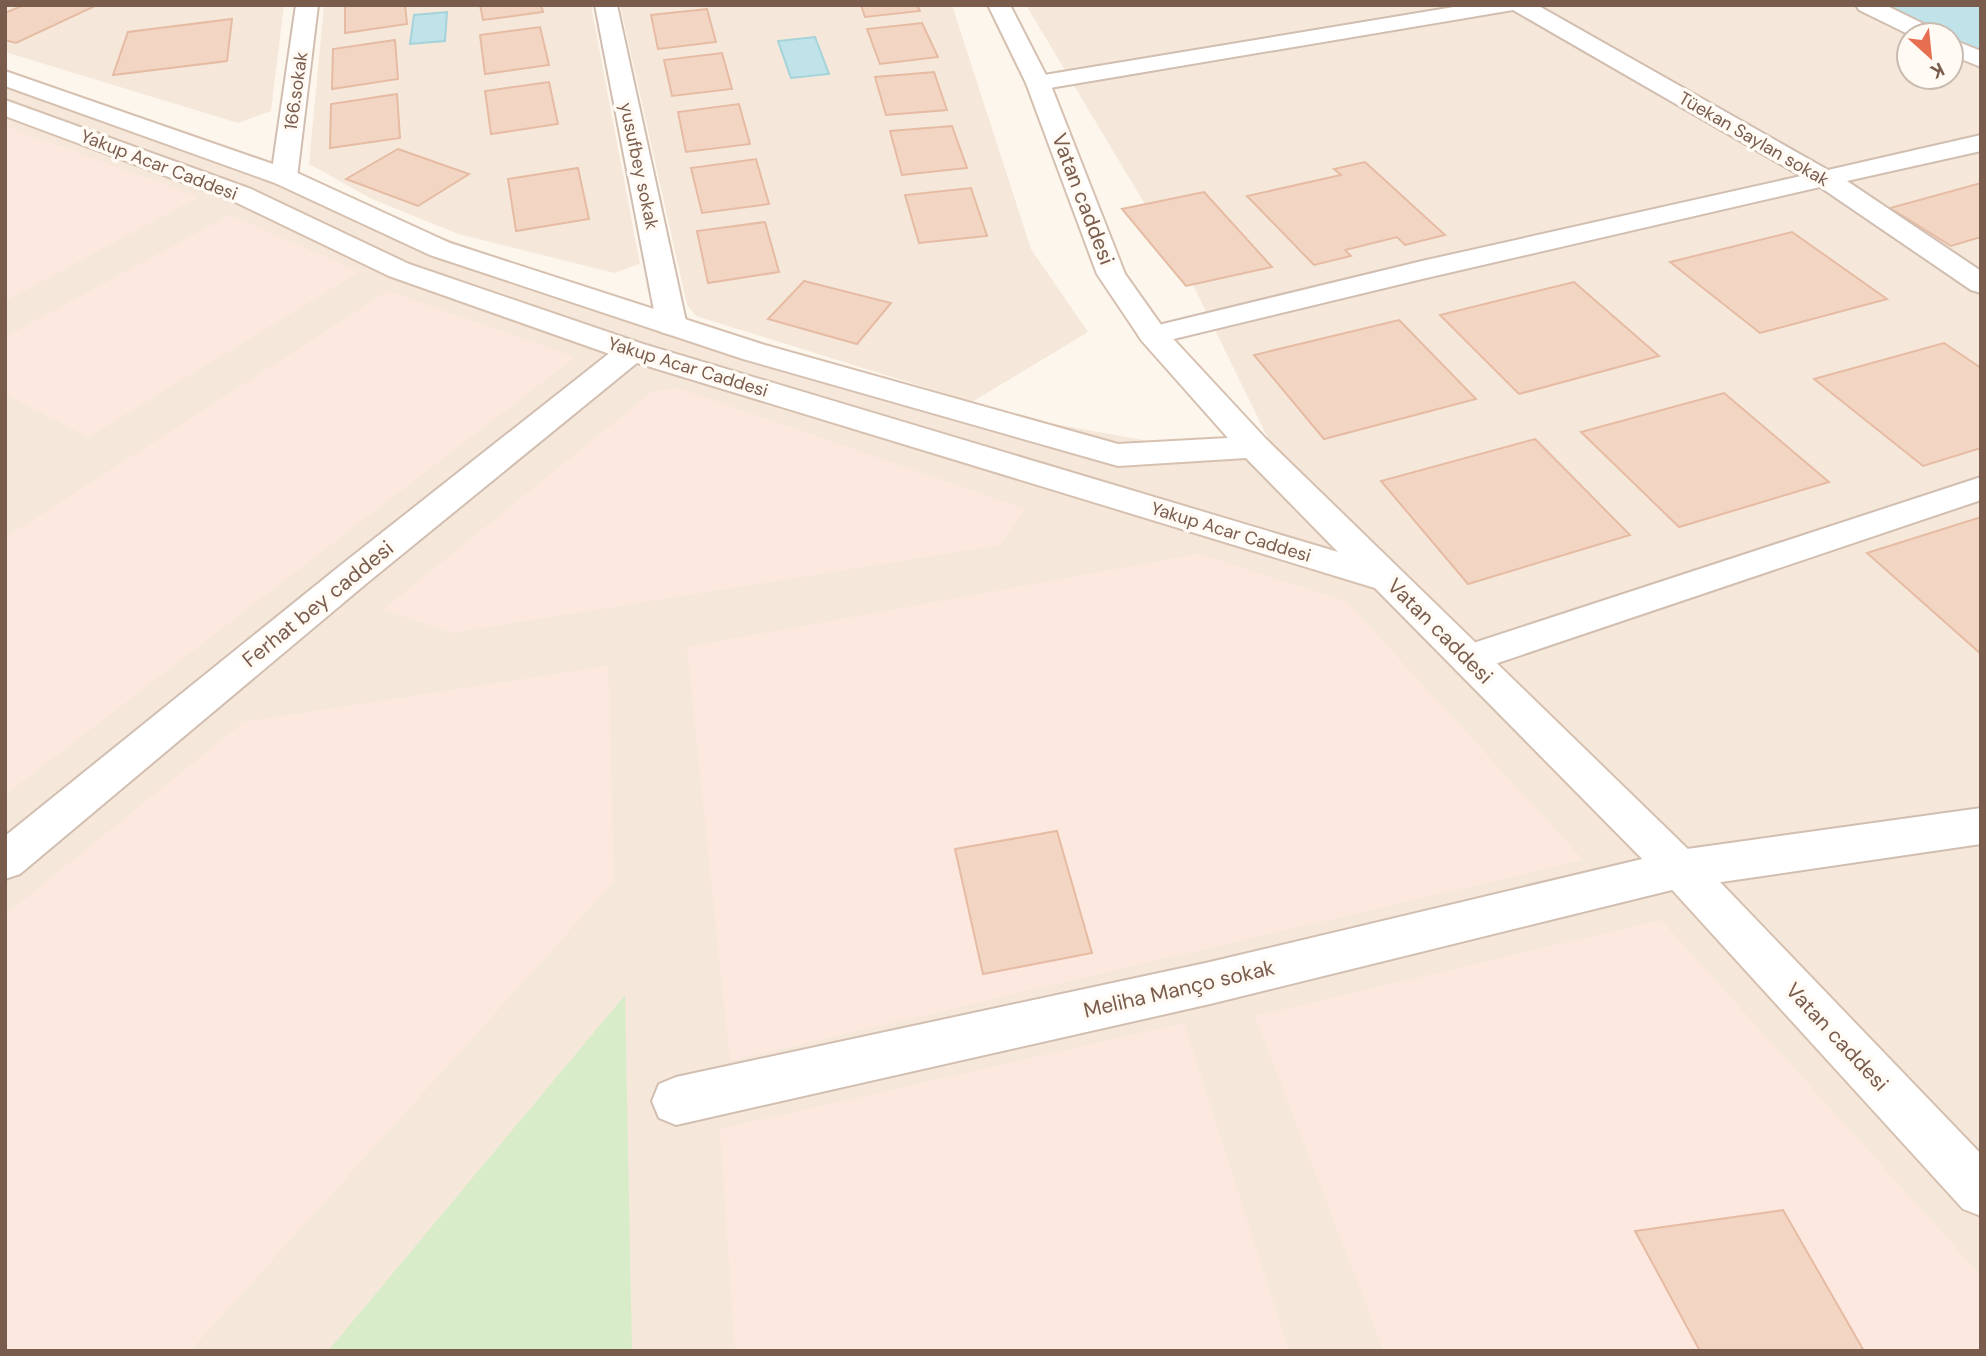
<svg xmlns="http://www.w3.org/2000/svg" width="1986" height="1356" viewBox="0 0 1986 1356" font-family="'DM Sans',sans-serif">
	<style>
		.residential { fill: #f5e8da; fill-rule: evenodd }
		.commercial { fill: #fde8e0 }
		.green { fill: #d8ecc9 }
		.water { fill: #bfe3e8; stroke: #a5d3da; stroke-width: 2 }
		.building { fill: #f3d5c3; stroke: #e6bba3; stroke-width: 2 }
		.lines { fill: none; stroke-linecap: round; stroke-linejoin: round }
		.street-casing { stroke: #d1beb0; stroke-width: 4 }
		.secondary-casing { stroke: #d6c0b0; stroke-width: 4 }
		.street { fill: #fff; fill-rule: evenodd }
		.secondary { fill: #fff; fill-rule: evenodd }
		.labels { text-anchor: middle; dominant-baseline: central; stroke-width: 7; stroke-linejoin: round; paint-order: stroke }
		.far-street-label { font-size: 18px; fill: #7a5c4d; stroke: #fffaf3 }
		.street-label { font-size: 21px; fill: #7a5c4d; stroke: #fffaf3 }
	</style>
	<rect width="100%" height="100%" fill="#fdf6ec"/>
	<!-- residential -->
	<g class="residential">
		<polygon points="5,5 284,5 271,111 238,123 5,52"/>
		<polygon points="324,5 591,5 640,264 614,273 458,234 372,199 309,164"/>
		<polygon points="620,5 952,5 1031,249 1088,332 972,402 696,316 687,305"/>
		<path d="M1026,5H1981V1351H5V81L873,391L1281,465L1192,283ZM1909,35H1951V77H1909Z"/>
	</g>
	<!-- commercial -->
	<g class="commercial">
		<polygon points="5,126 198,197 5,301"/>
		<polygon points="230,215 359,272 88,437 5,394 5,337"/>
		<polygon points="388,291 575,357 5,795 5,538"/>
		<polygon points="678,388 1025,509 1000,545 451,633 384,609 652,392"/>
		<polygon points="1199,554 1347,602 1583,860 730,1061 687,647"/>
		<polygon points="608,666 614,881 190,1351 5,1351 5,915 244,722"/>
		<polygon points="1661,920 1981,1276 1981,1351 1384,1351 1255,1016"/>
		<polygon points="1184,1023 1289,1351 735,1351 720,1129"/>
	</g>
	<!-- green -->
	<polygon class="green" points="625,995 632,1351 328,1351"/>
	<!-- water -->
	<g class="water">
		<polygon points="1881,5 1981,5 1981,53 1951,38 1951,35 1944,35"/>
		<polygon points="447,12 445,41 410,44 414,15"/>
		<polygon points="815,37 829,74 791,78 778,41"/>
	</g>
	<!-- building -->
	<g class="building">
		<polygon points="24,5 87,5 93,7 16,43 5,40 5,13"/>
		<polygon points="345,5 405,5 407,24 345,33"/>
		<polygon points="480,5 541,5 543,12 483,20"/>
		<polygon points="861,5 917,5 920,11 865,17"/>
		<polygon points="707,9 716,42 658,49 651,15"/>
		<polygon points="232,19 227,61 113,75 128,32"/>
		<polygon points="922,23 938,57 880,64 867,29"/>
		<polygon points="540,27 549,65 485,74 480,35"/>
		<polygon points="395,40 398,79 332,89 333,49"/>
		<polygon points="722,53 732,89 672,96 664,60"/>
		<polygon points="934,72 947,110 886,115 875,77"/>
		<polygon points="549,82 558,124 491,134 485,91"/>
		<polygon points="397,94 400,138 330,148 331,104"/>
		<polygon points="739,104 750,144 686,152 678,112"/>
		<polygon points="952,126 967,168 902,175 890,131"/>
		<polygon points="398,149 469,174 418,206 346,179"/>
		<polygon points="756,159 769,204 702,213 691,168"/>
		<polygon points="1365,162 1445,235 1405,245 1397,237 1345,250 1351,256 1314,265 1247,196 1341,175 1334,169"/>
		<polygon points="578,168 589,219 516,231 508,179"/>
		<polygon points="1981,183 1981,237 1951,246 1890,208"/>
		<polygon points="971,188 987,236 919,243 905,195"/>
		<polygon points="1204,192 1272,267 1186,286 1122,209"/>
		<polygon points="765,222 779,272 708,283 697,231"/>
		<polygon points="1792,232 1887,299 1760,333 1670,262"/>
		<polygon points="804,281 891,303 857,344 768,319"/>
		<polygon points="1574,282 1659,356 1519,394 1440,315"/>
		<polygon points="1399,320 1476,399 1324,439 1254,355"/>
		<polygon points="1944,343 1981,368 1981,448 1923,466 1814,379"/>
		<polygon points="1724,393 1829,482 1679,527 1581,432"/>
		<polygon points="1535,439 1630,535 1468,584 1381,481"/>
		<polygon points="1981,517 1981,654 1867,553"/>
		<polygon points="1057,831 1092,953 983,974 955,849"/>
		<polygon points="1783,1210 1864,1351 1700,1351 1635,1231"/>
	</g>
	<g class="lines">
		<defs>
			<g id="street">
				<polygon points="296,5 318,5 297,177 293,183 284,185 275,183 271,177"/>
				<polygon points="595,5 617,5 687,326 683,332 672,335 661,332 657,326"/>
				<polygon points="1466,5 1537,5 1828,170 1981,135 1981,151 1847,181 1981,271 1981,293 1971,290 1820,187 1422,279 1153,344 1142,341 1138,335 1142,329 1422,261 1801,176 1513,10 1038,90 1030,88 1026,83 1030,78 1038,76"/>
				<polygon points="1856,5 1885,5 1936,30 1939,35 1910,35 1859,10"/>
				<polygon points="1951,39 1981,51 1981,67 1951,55"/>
				<polygon points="632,342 643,344 647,351 643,358 367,583 20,874 5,879 5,836 341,565 621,344"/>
				<polygon points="1981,477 1981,500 1468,673 1455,669 1449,659 1455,649"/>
				<polygon points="1981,808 1981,844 1680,888 1210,1004 676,1125 659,1118 652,1101 659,1084 676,1077 1210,962 1680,850"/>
			</g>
			<polygon id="secondary" points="988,5 1010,5 1050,83 1125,274 1164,329 1266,439 1695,856 1981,1154 1981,1216 1963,1209 1665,882 1375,588 621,358 389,276 233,201 5,116 5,100 251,189 409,264 643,344 1338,552 1246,458 1118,466 743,359 430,255 275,183 5,86 5,71 293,171 450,243 765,345 1118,444 1228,438 1142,341 1097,274 1026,83"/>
		</defs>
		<!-- street casing -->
		<use href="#street" class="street-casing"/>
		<!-- secondary casing -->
		<use href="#secondary" class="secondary-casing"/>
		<!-- street -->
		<use href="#street" class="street"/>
		<!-- secondary -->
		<use href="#secondary" class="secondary"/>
	</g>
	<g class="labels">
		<!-- far-street labels -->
		<g class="far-street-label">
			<text transform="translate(296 91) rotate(-82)">166.sokak</text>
			<text transform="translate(1754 139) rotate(30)">Tüekan Saylan sokak</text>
			<text transform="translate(159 165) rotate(21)">Yakup Acar Caddesi</text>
			<text transform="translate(639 166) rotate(78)">yusufbey sokak</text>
			<text transform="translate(688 367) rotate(17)">Yakup Acar Caddesi</text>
			<text transform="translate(1231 532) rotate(17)">Yakup Acar Caddesi</text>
		</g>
		<!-- street labels -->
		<g class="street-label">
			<text transform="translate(1083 199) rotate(69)">Vatan caddesi</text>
			<text transform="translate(318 604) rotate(-39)">Ferhat bey caddesi</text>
			<text transform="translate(1440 631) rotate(45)">Vatan caddesi</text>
			<text transform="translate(1179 989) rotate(-13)">Meliha Manço sokak</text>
			<text transform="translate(1837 1037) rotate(47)">Vatan caddesi</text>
		</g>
	</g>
	<!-- border -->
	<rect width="1986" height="1356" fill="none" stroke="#7a5c4d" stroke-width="14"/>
	<!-- north arrow -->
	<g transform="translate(1930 56) rotate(153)"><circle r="33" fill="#fffaf3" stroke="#cabbb1" stroke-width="2"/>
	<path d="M0-5L12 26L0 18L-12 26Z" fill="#e76f51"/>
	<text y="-10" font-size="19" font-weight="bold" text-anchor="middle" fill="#7a5c4d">K</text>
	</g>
</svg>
